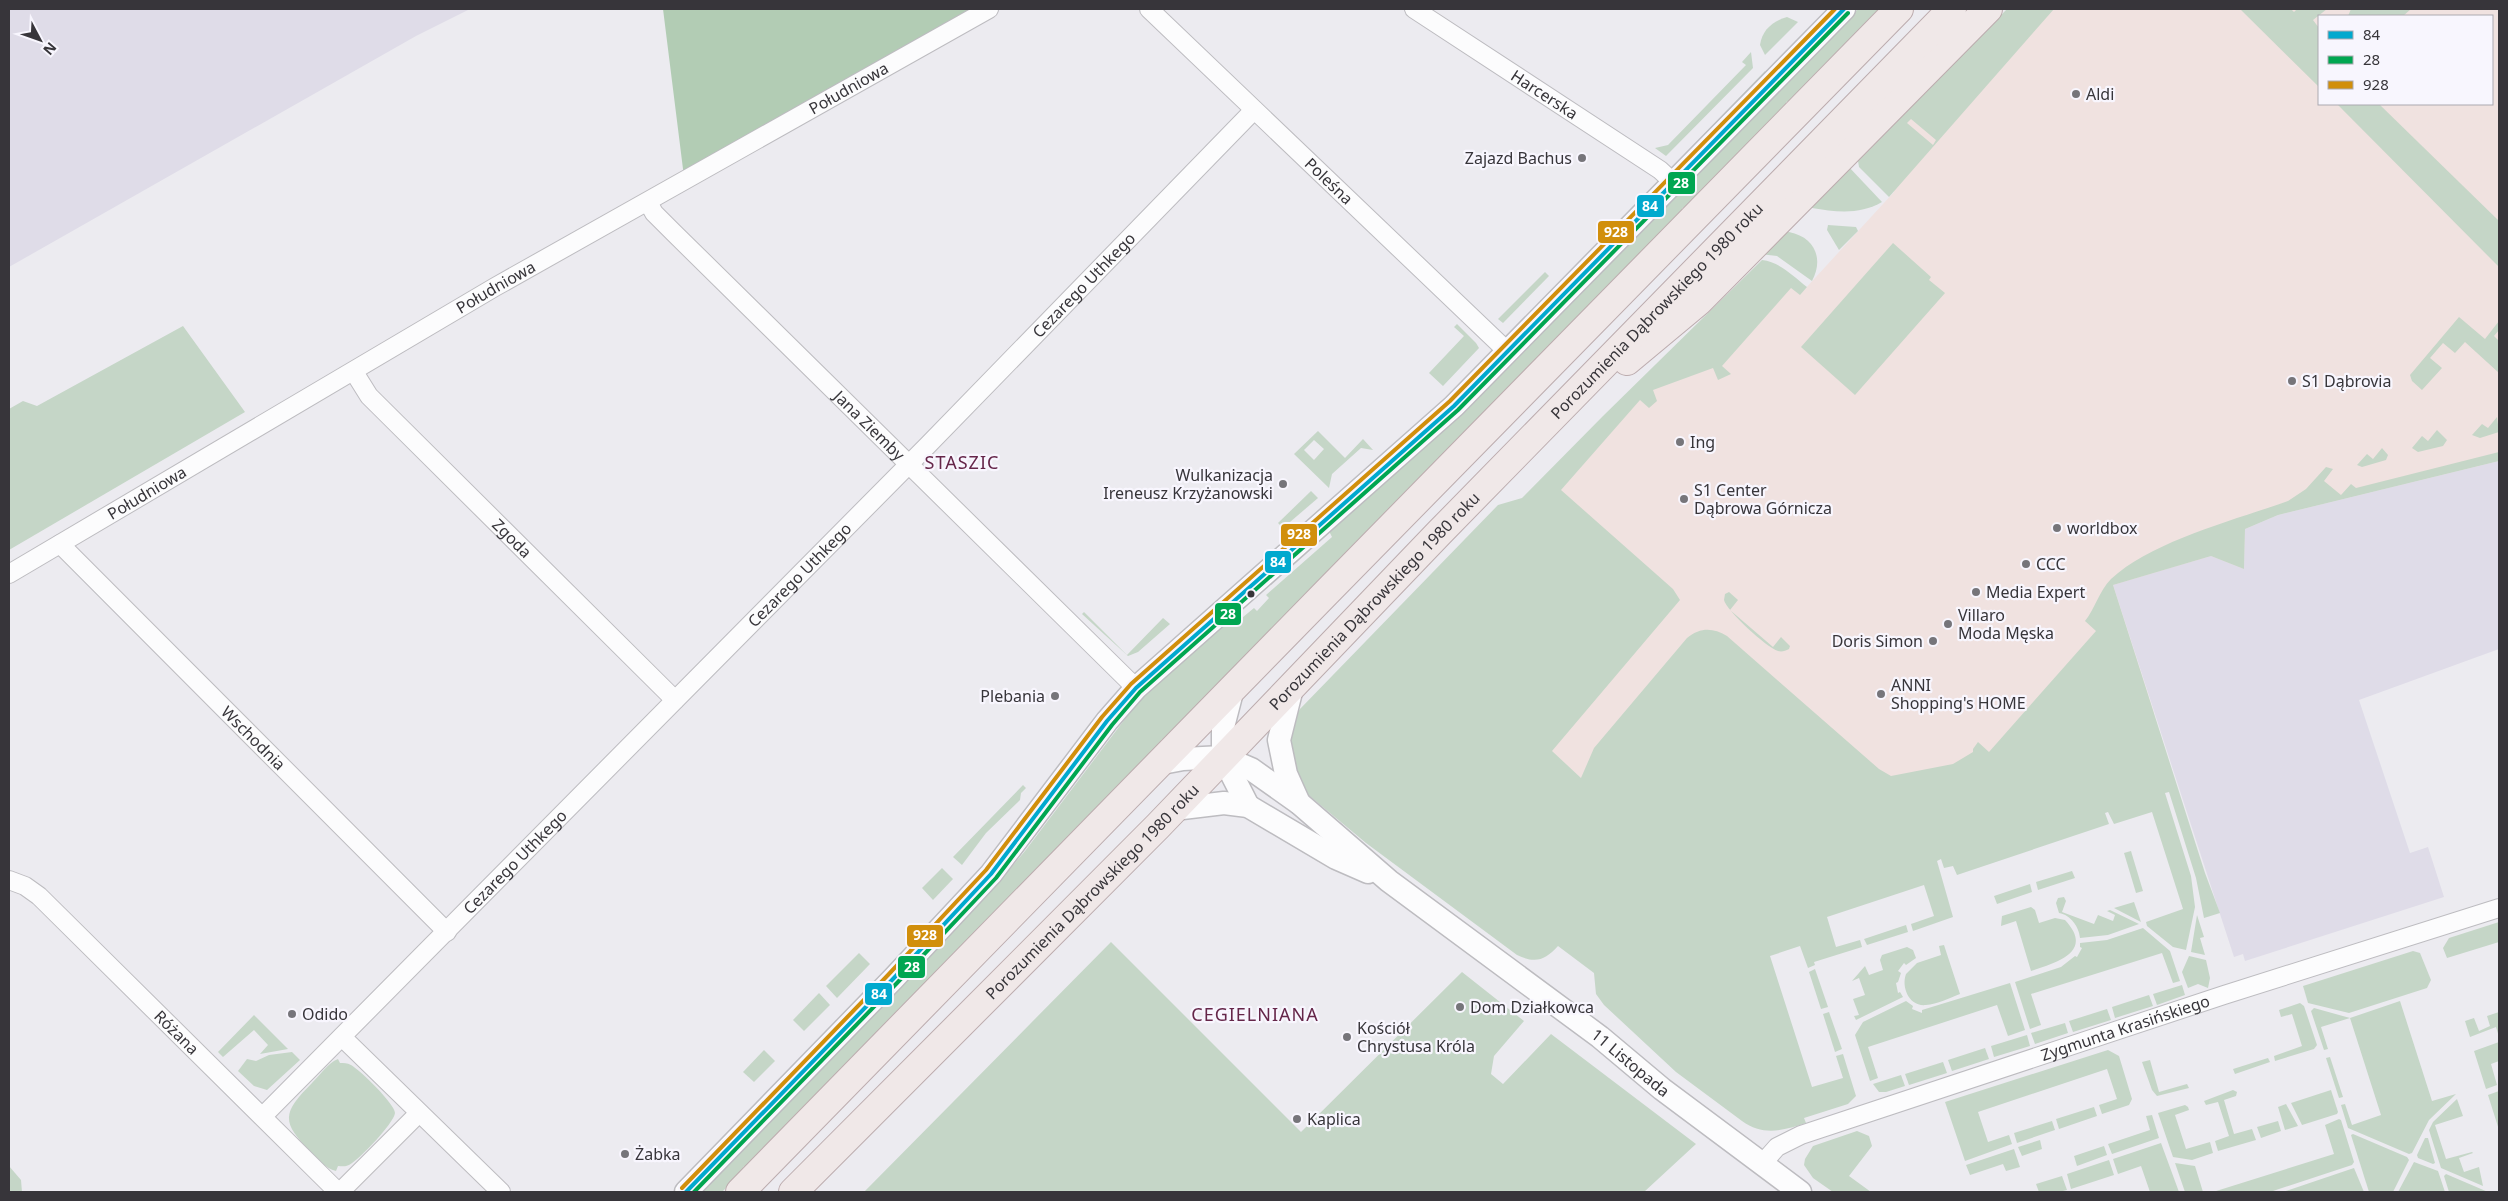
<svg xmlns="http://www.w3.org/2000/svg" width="2508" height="1201" viewBox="0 0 2508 1201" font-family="'Noto Sans',sans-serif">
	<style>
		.commercial { fill: #f0e2e0; fill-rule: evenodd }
		.built { fill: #dfdce8 }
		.green { fill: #c5d6c7; fill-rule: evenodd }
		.forest { fill: #b2ccb4 }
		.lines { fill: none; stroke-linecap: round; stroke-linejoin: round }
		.minor-casing { stroke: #bdbcc0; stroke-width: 20 }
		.tertiary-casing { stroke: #bdbcc0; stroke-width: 25 }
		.primary-casing { stroke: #bcacae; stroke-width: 30 }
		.minor { stroke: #fcfcfd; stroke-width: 18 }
		.tertiary { stroke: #fcfcfd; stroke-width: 22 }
		.primary { stroke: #f0e8e8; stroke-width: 28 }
		.bus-1-casing { stroke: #f8f6fe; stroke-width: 8 }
		.bus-2-casing { stroke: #f8f6fe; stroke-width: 8 }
		.bus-3-casing { stroke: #f8f6fe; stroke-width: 8 }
		.bus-1 { stroke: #00a9ce; stroke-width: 4 }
		.bus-2 { stroke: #00a651; stroke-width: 4 }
		.bus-3 { stroke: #d18f0c; stroke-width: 4 }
		.poi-dot { fill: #76757a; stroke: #f8f6fe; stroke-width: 2 }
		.bus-dot { fill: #37353a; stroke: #f8f6fe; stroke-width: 2 }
		.labels { text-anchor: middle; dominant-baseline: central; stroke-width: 4.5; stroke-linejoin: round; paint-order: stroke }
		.street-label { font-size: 16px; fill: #37353a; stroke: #f8f6fe }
		.poi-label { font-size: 16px; fill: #37353a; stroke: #f8f6fe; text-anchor: start }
		.neighbourhood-label { font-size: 18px; letter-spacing: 1px; fill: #652649; stroke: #f8f6fe }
		.line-badge { stroke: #f8f6fe; stroke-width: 2 }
		.badge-label { font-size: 14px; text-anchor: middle; font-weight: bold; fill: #fff }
	</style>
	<rect width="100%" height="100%" fill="#ecebf0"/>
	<!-- commercial -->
	<path class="commercial" d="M2012,9H2499V461L2278,515L2245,529L2244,569L2113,585L2154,713L1908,795L1583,780L1537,738L1547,490L1744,293L1789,280L1804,290L1894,192L1897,131ZM2319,16H2492V104H2319Z"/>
	<!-- built -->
	<g class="built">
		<polygon points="9,9 470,9 416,36 9,267"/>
		<polygon points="2499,461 2499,649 2359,700 2410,853 2428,847 2444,897 2245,961 2243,954 2234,957 2113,585 2211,556 2244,569 2245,529 2278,515"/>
	</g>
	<!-- green -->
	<g class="green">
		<polygon points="1858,9 1882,9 1792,100 1786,102 1786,106 1688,207 1682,208 1682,212 1583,314 1578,315 1577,319 1479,420 1474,422 1474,425 1374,526 1372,526 1370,531 1261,642 1258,642 1257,647 1166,739 1162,739 1160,745 1062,845 1058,846 1056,851 957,952 954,952 952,957 853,1059 850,1059 848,1064 749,1165 743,1167 743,1171 722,1192 699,1192 988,895 1025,851 1131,711 1159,680 1226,622 1231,627 1254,608 1257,611 1269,598 1266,595 1332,537 1329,531 1528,347"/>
		<path d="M2007,9H2054L1889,197L1859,167L1858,161ZM1911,119L1936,140L1933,145L1907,123Z"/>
		<polygon points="2240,9 2291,9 2294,12 2297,9 2327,9 2313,20 2319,28 2319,87"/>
		<polygon points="2351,9 2411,9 2403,16 2348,16"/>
		<path d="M1787,17L1798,22L1765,55L1760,45C1762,30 1773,21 1787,17Z"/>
		<polygon points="1751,52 1753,68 1666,156 1655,148 1668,145 1746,65 1742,62"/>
		<polygon points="1765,71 1766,75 1681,162 1676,163"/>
		<polygon points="2337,104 2379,104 2499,221 2499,267"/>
		<path d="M1847,165L1882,202C1860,215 1836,212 1812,208L1810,206Z"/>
		<polygon points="1828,225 1856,227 1858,231 1839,250 1827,230"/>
		<path d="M1789,232C1815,237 1824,259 1812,281L1777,256L1760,254L1782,233Z"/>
		<polygon points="1893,243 1931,277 1929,280 1945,293 1855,395 1801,347"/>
		<path d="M1762,260C1780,262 1793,276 1807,287L1800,295L1791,288L1722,366L1731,374L1718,380L1713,368L1653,390L1657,401L1649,408L1640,400L1561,490L1673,589L1680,600L1552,751L1581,778L1594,748L1687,638C1701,627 1713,628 1727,636L1879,769L1891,776L1953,764L1973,752V749L1978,742L1989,752L2096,631L2085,621C2095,609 2099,591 2111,579C2152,541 2235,520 2288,501L2306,489L2326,467L2333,469L2324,481L2341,495L2351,484L2356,488L2499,452V461L2278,515L2245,529L2244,569L2211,556L2113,585L2205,873L2220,913L2204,918L2196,878L2169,792L2165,793L2191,876L2195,907L2186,950L2173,947L2147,926L2146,922L2183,909L2152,812L2114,824L2108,812L2105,813L2109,824L1957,875L1953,866L1944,868L1941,859L1937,861L1953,917L1913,931L1911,924L1934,916L1924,885L1827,917L1836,947L1860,940L1862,947L1814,962L1815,965L1808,968L1800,946L1770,956L1812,1087L1843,1078L1836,1056L1843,1054L1856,1096L1848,1104L1804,1118L1806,1123C1782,1131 1763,1136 1742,1121L1676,1072L1604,1005L1596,994L1594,973L1558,946C1545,960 1536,964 1517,955L1366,843L1306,793L1287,751L1295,717L1300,709L1498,505L1522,498L1603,416Z"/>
		<polygon points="1545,272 1549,276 1503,323 1498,319"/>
		<polygon points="2459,317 2485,339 2499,321 2499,330 2494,336 2499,341 2499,373 2465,342 2455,353 2443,343 2430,358 2442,368 2422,390 2412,381 2410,375"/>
		<polygon points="1457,324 1476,343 1479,348 1443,386 1429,373 1464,336 1454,327"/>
		<polygon points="183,326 245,412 9,550 9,409 23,401 37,406"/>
		<polygon points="2497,417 2499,432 2480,438 2472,435 2482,424 2488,428"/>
		<polygon points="2437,430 2447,440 2443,446 2418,452 2412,448 2422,436 2428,441"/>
		<path d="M1318,431L1345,458L1363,439L1373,450L1361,448L1332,474L1329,488L1294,454ZM1314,440L1324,449L1314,460L1304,450Z"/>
		<polygon points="2382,448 2388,455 2386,460 2362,467 2357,465 2367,454 2373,459"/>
		<polygon points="1311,491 1318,498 1283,528 1278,523"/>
		<path d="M1729,592L1738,600L1730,610L1773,647L1781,637L1790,646L1789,649C1785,651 1782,652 1778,651C1767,648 1726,610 1724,600L1725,594Z"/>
		<polygon points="1084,612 1127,655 1163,618 1170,624 1138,652 1128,656 1082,614"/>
		<polygon points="1023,785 1026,788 1021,793 1020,800 986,833 962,865 953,857"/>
		<polygon points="2131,851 2143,891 2136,893 2124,853"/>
		<polygon points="942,868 953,879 933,900 922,888"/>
		<polygon points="2072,871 2075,878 2038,890 2036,882"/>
		<polygon points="2030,884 2032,892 1997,904 1994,896"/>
		<path d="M2064,897L2066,901L2062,912L2094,924L2098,915L2113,921L2115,915L2107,911L2110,910L2139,924L2108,935L2080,938C2079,927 2071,915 2059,913L2056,903L2058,898Z"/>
		<polygon points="2134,902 2141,922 2114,908"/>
		<path d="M2031,907L2035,910L2039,923L2055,918L2065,920C2095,952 2056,963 2031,971L2016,921L2001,926L2002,916Z"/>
		<polygon points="2197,915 2204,937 2200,938 2205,955 2191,952"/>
		<polygon points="2499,922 2499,942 2447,958 2443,948 2449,938"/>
		<polygon points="1906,925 1908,932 1867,945 1864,939"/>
		<polygon points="2143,928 2170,951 2180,981 2173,983 2162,953 2031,994 2041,1025 2030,1029 2015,982 2061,967 2075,956 2077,957 2082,948 2080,947 2080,943 2107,940"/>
		<polygon points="1111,942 1301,1132 1462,972 1524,1021 1494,1056 1491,1074 1503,1084 1551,1034 1696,1144 1644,1192 864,1192"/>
		<path d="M1944,945L1960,994C1950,998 1937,1004 1926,1005C1909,1007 1901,987 1906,974L1917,963L1941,955L1939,946Z"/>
		<polygon points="1907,947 1913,950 1916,958 1906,965 1904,963 1898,971 1901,973 1898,982 1896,983 1898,993 1900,992 1903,997 1856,1020 1854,1016 1859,1015 1853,999 1865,995 1859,978 1852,981 1865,966 1869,975 1883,970 1880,960 1882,955"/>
		<polygon points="2413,951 2420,953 2431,980 2427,988 2349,1013 2308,1003 2303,986"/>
		<polygon points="859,953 870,964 837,998 826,986"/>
		<polygon points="2189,956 2206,960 2210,978 2208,988 2198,984 2188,988 2182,972"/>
		<polygon points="1815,969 1828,1007 1821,1009 1809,972"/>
		<polygon points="2010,983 2025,1030 2008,1036 1997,1005 1868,1047 1878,1078 1870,1081 1855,1035 1863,1022 1906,1001 1913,1006 1912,1009 1922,1013 1922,1010"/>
		<polygon points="2182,985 2185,995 2157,1005 2153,994"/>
		<polygon points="819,993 830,1005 804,1031 793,1020"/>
		<polygon points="2149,995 2153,1006 2115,1018 2112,1007"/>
		<polygon points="2400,1001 2432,1101 2456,1094 2429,1120 2412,1153 2409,1154 2348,1128 2341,1105 2345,1104 2352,1125 2381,1115 2350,1018 2321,1027 2328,1049 2324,1050 2311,1011 2314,1008 2350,1018"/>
		<polygon points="2300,1003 2304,1006 2317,1045 2314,1049 2275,1061 2274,1056 2302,1046 2292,1014 2281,1017 2279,1010"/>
		<polygon points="2107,1009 2111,1020 2073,1032 2069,1021"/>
		<polygon points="1829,1012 1842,1049 1835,1052 1823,1014"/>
		<polygon points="2499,1012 2499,1037 2496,1027 2470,1037 2465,1021 2474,1018 2479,1031 2490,1026 2487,1016"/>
		<polygon points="254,1015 288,1049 260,1054 268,1045 254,1030 223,1057 218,1052"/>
		<polygon points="2065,1023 2068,1033 2035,1044 2031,1033"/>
		<polygon points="2027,1035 2030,1046 1994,1057 1991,1046"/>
		<polygon points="2499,1042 2499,1061 2491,1064 2497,1085 2486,1089 2474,1051"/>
		<polygon points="1985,1048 1989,1059 1952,1071 1948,1060"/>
		<polygon points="764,1050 775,1061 754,1082 743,1072"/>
		<polygon points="2108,1050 2119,1056 2132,1099 2129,1105 2102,1114 2099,1105 2117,1099 2107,1069 1978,1112 1988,1142 2009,1135 2012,1144 1965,1161 1945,1102"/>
		<polygon points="292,1052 300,1060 267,1090 254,1086 238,1071 247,1059 256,1061 269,1055"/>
		<polygon points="2330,1057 2343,1097 2339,1098 2326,1058"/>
		<polygon points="2268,1058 2270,1062 2235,1074 2233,1069"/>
		<path d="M338,1059L340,1063C344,1063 347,1063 351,1065C360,1070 395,1104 395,1113C394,1123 359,1160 349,1165C345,1167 342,1166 338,1166L336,1171C325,1168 319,1160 311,1152C281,1122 282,1113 312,1083C320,1075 328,1063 338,1059Z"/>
		<polygon points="2150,1060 2159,1092 2187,1084 2189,1088 2157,1096 2152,1090 2142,1062"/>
		<polygon points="1943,1062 1947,1073 1909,1085 1905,1074"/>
		<polygon points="1901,1075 1905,1086 1886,1092 1879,1092 1873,1084"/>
		<polygon points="2233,1090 2237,1092 2236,1096 2224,1100 2234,1134 2252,1129 2256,1140 2218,1151 2215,1141 2229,1136 2218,1102 2206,1105 2204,1101"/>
		<polygon points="2331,1090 2338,1112 2337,1114 2302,1125 2291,1103"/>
		<polygon points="2499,1091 2499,1130 2488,1095"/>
		<polygon points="2457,1099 2463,1116 2435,1125 2446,1159 2472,1152 2473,1153 2459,1158 2464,1172 2479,1167 2483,1186 2441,1168 2429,1130 2433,1122"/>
		<polygon points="2286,1104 2298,1126 2285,1130 2278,1107"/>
		<polygon points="2185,1105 2188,1107 2189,1110 2175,1115 2186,1149 2210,1142 2213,1153 2192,1160 2173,1157 2158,1113"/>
		<polygon points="2094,1107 2097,1116 2059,1129 2056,1119"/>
		<polygon points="2152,1115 2159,1138 2112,1154 2108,1144 2150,1130 2146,1116"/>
		<polygon points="2339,1119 2341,1120 2354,1162 2352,1165 2270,1192 2213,1192 2334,1154 2325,1125"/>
		<polygon points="2052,1121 2055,1130 2017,1143 2014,1133"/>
		<polygon points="2278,1121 2281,1131 2261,1138 2257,1127"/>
		<polygon points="1857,1131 1869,1136 1872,1146 1849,1176 1871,1192 1833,1192 1813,1178 1804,1165 1805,1159 1813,1146"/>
		<polygon points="2353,1134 2407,1157 2409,1160 2393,1192 2369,1192 2351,1135"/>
		<polygon points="2425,1138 2428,1138 2435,1163 2433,1164 2418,1158 2417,1155"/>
		<polygon points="2040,1140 2042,1149 2022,1156 2018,1147"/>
		<polygon points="2161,1143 2179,1192 2150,1192 2141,1166 2118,1174 2113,1159"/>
		<polygon points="2104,1146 2107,1155 2077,1166 2074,1156"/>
		<polygon points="2014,1149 2020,1167 2006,1171 2003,1164 1970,1175 1966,1165"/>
		<polygon points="2109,1160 2114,1175 2071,1189 2067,1174"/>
		<polygon points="2414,1162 2438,1171 2445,1192 2398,1192"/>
		<polygon points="2175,1163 2195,1166 2203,1192 2185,1192"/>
		<polygon points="9,1166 21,1180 22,1192 9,1192"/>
		<polygon points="2354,1168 2364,1192 2283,1192"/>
		<polygon points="2446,1174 2488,1192 2449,1192 2444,1176"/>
		<polygon points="2062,1176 2067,1190 2059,1192 2039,1192 2036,1184"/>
	</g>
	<!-- forest -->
	<polygon class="forest" points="663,9 971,9 684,177"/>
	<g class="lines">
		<defs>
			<g id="minor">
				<path id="s1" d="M1149,9L1508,352"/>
				<path id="s2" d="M1414,9L1660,170L1674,183"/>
				<path id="s3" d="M648,202L654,213L673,232L1136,688"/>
				<path id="s4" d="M354,372L369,396L675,700"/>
				<path id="s5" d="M60,544L447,932"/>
				<path id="s6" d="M9,574L495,287L989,9"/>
				<path id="s7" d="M9,880L25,886L39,896L338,1192"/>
				<polyline points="342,1037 501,1192"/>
				<path id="s8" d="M263,1116L928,445L1254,110"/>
				<path id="s9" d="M1762,1164L1777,1147L1801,1135L2224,995L2499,908"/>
				<polyline points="340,1192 419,1113"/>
			</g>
			<g id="tertiary">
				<polyline points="1293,684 1279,740 1286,774 1299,803"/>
				<polyline points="1233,688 1223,727 1223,757 1248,806"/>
				<path id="s10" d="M1162,763L1183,759L1223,757L1251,769L1299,803L1389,881L1600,1037L1662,1089L1800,1192"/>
				<polyline points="1174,809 1224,803 1248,806 1336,858 1368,872"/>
				<polyline points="686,1192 893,979 991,874 1107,721 1136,688 1454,406 1844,9"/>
			</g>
			<g id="primary">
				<polyline points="1627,361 1699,301 1988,9"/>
				<path d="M740,1192C1127,798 1511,402 1899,9"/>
				<path id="s11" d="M793,1192L1158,826L1439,533L1952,9"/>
			</g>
		</defs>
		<!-- minor casing -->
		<use href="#minor" class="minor-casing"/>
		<!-- tertiary casing -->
		<use href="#tertiary" class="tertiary-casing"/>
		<!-- primary casing -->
		<use href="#primary" class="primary-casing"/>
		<!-- minor -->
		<use href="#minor" class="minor"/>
		<!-- tertiary -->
		<use href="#tertiary" class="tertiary"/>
		<!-- primary -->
		<use href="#primary" class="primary"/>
		<defs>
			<polyline id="bus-1" points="686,1192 893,979 991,874 1107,721 1136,688 1454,406 1844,9"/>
			<polyline id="bus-2" points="694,1192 897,983 996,878 1112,725 1140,692 1458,410 1848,13"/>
			<polyline id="bus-3" points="682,1188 888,975 986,870 1102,717 1131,684 1450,401 1835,9"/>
		</defs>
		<!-- bus-1 casing -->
		<use href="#bus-1" class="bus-1-casing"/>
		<!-- bus-2 casing -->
		<use href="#bus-2" class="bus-2-casing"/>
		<!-- bus-3 casing -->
		<use href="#bus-3" class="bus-3-casing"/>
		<!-- bus-1 -->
		<use href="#bus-1" class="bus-1"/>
		<!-- bus-2 -->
		<use href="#bus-2" class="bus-2"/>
		<!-- bus-3 -->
		<use href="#bus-3" class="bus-3"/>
	</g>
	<!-- markers -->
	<g class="poi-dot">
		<circle cx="2076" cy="94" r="5"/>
		<circle cx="1582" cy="158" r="5"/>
		<circle cx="2292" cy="381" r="5"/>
		<circle cx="1680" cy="442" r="5"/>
		<circle cx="1283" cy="484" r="5"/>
		<circle cx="1684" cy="499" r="5"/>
		<circle cx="2057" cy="528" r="5"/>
		<circle cx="2026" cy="564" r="5"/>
		<circle cx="1976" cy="592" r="5"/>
		<circle cx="1948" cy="624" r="5"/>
		<circle cx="1933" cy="641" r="5"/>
		<circle cx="1881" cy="694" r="5"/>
		<circle cx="1055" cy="696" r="5"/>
		<circle cx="1460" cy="1007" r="5"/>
		<circle cx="292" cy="1014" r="5"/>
		<circle cx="1347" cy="1037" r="5"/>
		<circle cx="1297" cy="1119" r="5"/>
		<circle cx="625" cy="1154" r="5"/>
	</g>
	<circle class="bus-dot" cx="1251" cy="594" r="4.5"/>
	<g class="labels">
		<!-- street labels -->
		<g class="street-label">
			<text stroke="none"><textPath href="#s6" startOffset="970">Południowa</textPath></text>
			<text stroke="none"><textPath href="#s2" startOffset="156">Harcerska</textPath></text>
			<text stroke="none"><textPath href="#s1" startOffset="249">Poleśna</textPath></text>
			<text stroke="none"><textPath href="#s8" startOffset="1168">Cezarego Uthkego</textPath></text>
			<text stroke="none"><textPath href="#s6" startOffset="565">Południowa</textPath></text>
			<text stroke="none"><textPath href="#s11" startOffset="1234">Porozumienia Dąbrowskiego 1980 roku</textPath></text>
			<text stroke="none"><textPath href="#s3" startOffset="315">Jana Ziemby</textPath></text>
			<text stroke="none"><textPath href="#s6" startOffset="160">Południowa</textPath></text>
			<text stroke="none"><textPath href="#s4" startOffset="230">Zgoda</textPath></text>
			<text stroke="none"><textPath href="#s8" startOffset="762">Cezarego Uthkego</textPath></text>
			<text stroke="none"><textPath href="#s11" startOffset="829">Porozumienia Dąbrowskiego 1980 roku</textPath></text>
			<text stroke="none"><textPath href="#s5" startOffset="274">Wschodnia</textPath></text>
			<text stroke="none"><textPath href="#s8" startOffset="358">Cezarego Uthkego</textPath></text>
			<text stroke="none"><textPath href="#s11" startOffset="424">Porozumienia Dąbrowskiego 1980 roku</textPath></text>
			<text stroke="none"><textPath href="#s9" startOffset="391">Zygmunta Krasińskiego</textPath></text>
			<text stroke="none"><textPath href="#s7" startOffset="228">Różana</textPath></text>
			<text stroke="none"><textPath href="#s10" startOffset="572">11 Listopada</textPath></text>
		</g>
		<!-- poi labels -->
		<g class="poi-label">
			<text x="2086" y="94">Aldi</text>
			<text x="1572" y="158" text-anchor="end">Zajazd Bachus</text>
			<text x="2302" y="381">S1 Dąbrovia</text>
			<text x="1690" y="442">Ing</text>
			<text x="1273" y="475" text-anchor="end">Wulkanizacja<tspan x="1273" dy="18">Ireneusz Krzyżanowski</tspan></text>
			<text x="1694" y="490">S1 Center<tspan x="1694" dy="18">Dąbrowa Górnicza</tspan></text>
			<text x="2067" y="528">worldbox</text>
			<text x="2036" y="564">CCC</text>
			<text x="1986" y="592">Media Expert</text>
			<text x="1958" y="615">Villaro<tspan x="1958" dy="18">Moda Męska</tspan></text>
			<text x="1923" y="641" text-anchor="end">Doris Simon</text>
			<text x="1891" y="685">ANNI<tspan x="1891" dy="18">Shopping's HOME</tspan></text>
			<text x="1045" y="696" text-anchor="end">Plebania</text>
			<text x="1470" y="1007">Dom Działkowca</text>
			<text x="302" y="1014">Odido</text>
			<text x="1357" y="1028">Kościół<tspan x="1357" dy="18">Chrystusa Króla</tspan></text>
			<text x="1307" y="1119">Kaplica</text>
			<text x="635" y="1154">Żabka</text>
		</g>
		<!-- neighbourhood labels -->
		<g class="neighbourhood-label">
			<text x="962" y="462">STASZIC</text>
			<text x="1255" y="1014">CEGIELNIANA</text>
		</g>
	</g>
	<g class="line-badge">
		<rect x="1667" y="171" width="29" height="24" rx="5" fill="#00a651"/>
		<rect x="1636" y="194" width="29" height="24" rx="5" fill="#00a9ce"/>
		<rect x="1597" y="220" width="38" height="24" rx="5" fill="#d18f0c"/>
		<rect x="1280" y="523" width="38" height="24" rx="5" fill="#d18f0c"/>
		<rect x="1264" y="550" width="28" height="24" rx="5" fill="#00a9ce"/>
		<rect x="1214" y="602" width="28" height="24" rx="5" fill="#00a651"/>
		<rect x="906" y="924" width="38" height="24" rx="5" fill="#d18f0c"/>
		<rect x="897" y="955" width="29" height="24" rx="5" fill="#00a651"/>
		<rect x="864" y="982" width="29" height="24" rx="5" fill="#00a9ce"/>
	</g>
	<g class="badge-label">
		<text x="1681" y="188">28</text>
		<text x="1650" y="211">84</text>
		<text x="1616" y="237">928</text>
		<text x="1299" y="539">928</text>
		<text x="1278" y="567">84</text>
		<text x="1228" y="619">28</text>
		<text x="925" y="940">928</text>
		<text x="912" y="972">28</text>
		<text x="879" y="999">84</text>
	</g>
	<!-- border -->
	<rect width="2508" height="1201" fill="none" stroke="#37353a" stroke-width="20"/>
	<!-- legend -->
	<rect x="2318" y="15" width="175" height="90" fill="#f8f6fe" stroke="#aba9b0"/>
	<rect x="2328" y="31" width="25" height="8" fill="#00a9ce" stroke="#aba9b0"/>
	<text x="2363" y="40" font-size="15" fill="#37353a">84</text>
	<rect x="2328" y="56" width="25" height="8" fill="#00a651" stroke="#aba9b0"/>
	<text x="2363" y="65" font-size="15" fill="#37353a">28</text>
	<rect x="2328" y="81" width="25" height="8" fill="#d18f0c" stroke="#aba9b0"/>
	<text x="2363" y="90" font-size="15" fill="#37353a">928</text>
	<!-- north arrow -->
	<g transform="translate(40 40) rotate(131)" stroke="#f8f6fe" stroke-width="4" paint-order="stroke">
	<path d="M0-4L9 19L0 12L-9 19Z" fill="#37353a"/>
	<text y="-8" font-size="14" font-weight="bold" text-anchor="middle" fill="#37353a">N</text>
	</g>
</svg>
